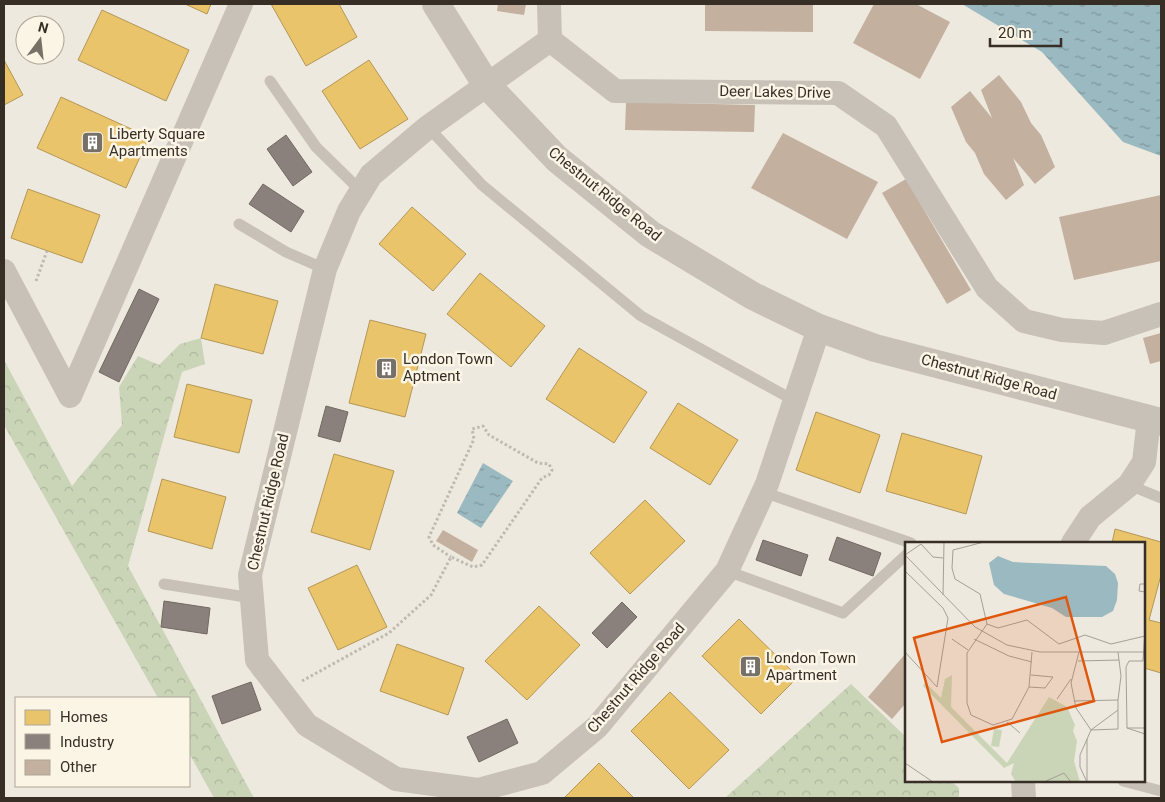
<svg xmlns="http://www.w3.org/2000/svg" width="1165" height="802" viewBox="0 0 1165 802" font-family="Roboto,sans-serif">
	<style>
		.forest { fill: url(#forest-crowns) }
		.water { fill: url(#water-ripples) }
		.homes { fill: #e9c46a; stroke: #b49756 }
		.industry { fill: #8a817c; stroke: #716862 }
		.building { fill: #c3b09f }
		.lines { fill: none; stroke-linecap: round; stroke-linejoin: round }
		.path { stroke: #bfbab1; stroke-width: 3; stroke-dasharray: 2.5 2.5; stroke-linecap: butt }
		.service { stroke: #c7c1b8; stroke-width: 11 }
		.minor { stroke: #c7c1b8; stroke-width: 24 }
		.tertiary { stroke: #c7c1b8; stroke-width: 28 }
		.labels { text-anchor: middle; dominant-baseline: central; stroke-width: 5; stroke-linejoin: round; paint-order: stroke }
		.street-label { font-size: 15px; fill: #372f26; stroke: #fbf5e6 }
		.poi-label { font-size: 15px; fill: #372f26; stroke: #fbf5e6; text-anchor: start }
		.inset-road { fill: none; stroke: #a59f95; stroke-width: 1 }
		.view { fill: #df570d; fill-opacity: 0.15; stroke: #df570d; stroke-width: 2.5 }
		.inset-edge { fill: none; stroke: #372f26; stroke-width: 2.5 }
	</style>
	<defs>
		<pattern id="forest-crowns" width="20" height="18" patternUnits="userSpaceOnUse" patternTransform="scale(1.25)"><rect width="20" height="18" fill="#cad5b8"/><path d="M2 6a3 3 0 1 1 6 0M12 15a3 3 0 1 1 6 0" fill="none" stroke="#aeb79e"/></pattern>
		<pattern id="water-ripples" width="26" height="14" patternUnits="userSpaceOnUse" patternTransform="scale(1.25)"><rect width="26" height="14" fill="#9ab9c0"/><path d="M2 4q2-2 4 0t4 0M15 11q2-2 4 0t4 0" fill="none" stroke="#7e979c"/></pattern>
	</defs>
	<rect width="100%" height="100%" fill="#eee9df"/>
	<!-- forest -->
	<g class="forest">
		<polygon points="201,338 205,364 182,372 128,566 254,798 214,798 189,753 189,698 158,698 4,425 4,360 72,486 122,425 119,387 138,356 159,365 180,344"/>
		<polygon points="851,684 906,737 906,781 951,781 959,788 959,798 725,798"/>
	</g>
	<!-- water -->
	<g class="water">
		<polygon points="962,4 1161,4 1161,156 1123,142 1042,52"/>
		<polygon points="483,463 513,481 481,528 457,513"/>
	</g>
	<!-- homes -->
	<g class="homes">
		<polygon points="185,4 211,4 207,14"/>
		<polygon points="271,4 339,4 357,37 306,66"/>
		<polygon points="102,10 189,50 166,101 78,60"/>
		<polygon points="4,60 23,95 4,105"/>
		<polygon points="369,60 408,119 360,149 322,91"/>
		<polygon points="61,97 149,137 126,188 37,148"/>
		<polygon points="28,189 100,215 82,263 11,238"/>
		<polygon points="412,207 466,254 433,291 379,244"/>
		<polygon points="480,273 545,326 511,367 447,314"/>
		<polygon points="215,284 278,301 263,354 201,338"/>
		<polygon points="370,320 426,334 405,417 349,403"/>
		<polygon points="579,348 647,392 614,443 546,399"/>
		<polygon points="187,384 252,400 239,453 174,437"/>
		<polygon points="678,403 738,440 710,485 650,448"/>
		<polygon points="816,412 880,435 860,493 796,470"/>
		<polygon points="902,433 982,456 966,514 886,491"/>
		<polygon points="334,454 394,471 370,550 311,532"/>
		<polygon points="162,479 226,497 212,549 148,531"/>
		<polygon points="645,500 685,541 630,594 590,553"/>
		<polygon points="1115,529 1161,542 1161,575 1149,620 1161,623 1161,673 1144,668 1144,543 1112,543"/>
		<polygon points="357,565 387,627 338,650 308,588"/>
		<polygon points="539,606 580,645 527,700 485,661"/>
		<polygon points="739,619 798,677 761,714 702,656"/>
		<polygon points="397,644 464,668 448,715 380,691"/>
		<polygon points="670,692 729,750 689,789 631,731"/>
		<polygon points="599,763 634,798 564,798"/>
	</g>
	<!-- industry -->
	<g class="industry">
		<polygon points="286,135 312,172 293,186 267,149"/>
		<polygon points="263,184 304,211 291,232 249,204"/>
		<polygon points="139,289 159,299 119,382 99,372"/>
		<polygon points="326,406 348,412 340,442 318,436"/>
		<polygon points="837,537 881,553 873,576 829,560"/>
		<polygon points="763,540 808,555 801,576 756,560"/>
		<polygon points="164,601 210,608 207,634 161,627"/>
		<polygon points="622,602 637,617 607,648 592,633"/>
		<polygon points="251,682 261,710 222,724 212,696"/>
		<polygon points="507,719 518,743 479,762 467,737"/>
	</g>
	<!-- building -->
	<g class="building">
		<polygon points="498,4 526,4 524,15 497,11"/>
		<polygon points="705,4 813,4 813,32 705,31"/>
		<polygon points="874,4 916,4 950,22 920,79 853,43"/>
		<polygon points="999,75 1021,102 1031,123 1041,135 1055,167 1035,184 1013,158 1024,185 1006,200 984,174 975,153 966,142 951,107 970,91 992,118 981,90"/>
		<polygon points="626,102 755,105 754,132 625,130"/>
		<polygon points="783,133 878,182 847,239 751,188"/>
		<polygon points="906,179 971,290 947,304 882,193"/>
		<polygon points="1161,195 1161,261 1074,280 1059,217"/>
		<polygon points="1161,333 1161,361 1150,364 1143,338"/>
		<polygon points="443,530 478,550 472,562 436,541"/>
		<polygon points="906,653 906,703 892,719 868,697"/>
	</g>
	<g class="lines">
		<!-- path -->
		<g class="path">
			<polyline points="36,281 47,251"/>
			<polyline points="302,681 389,633 431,595 451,557 473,567 482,565 542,478 549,475 552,470 549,464 538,463 489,435 483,426 472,429 474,439 429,537 433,545 451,557"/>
		</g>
		<!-- service -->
		<g class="service">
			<polyline points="270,81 316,147 361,191"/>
			<polyline points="428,127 482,185 641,316 795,401"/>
			<polyline points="239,224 286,252 325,269"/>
			<polyline points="1129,485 1161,498"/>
			<polyline points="763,492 911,543"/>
			<polyline points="727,571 843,613 906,555"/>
			<polyline points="164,584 252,598"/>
			<polyline points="1123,781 1161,791"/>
		</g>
		<!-- minor -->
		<g class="minor">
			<polyline points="549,4 550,40"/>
			<polyline points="4,271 70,396 241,4"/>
			<polyline points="819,328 767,484 727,571 597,727 542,773 478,790 396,779 307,725 257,660 250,575 325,269 349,211 371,175 428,127 550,40 615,91 838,93 886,126 987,288 1024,321 1062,330 1104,333 1161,314"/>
			<polyline points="1073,543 1090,517 1129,485 1144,462 1149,419"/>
			<polyline points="1023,781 1024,798"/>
		</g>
		<!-- tertiary -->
		<polyline class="tertiary" points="436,4 486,84 557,159 650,234 753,296 819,328 875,348 1161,422"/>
	</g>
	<!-- icons -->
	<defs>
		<symbol id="building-square" viewBox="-11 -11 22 22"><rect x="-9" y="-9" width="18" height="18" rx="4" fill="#777067" stroke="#fbf5e6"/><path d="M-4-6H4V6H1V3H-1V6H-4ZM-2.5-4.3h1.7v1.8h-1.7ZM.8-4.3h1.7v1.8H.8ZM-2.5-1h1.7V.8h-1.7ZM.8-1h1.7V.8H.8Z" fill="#fff"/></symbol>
	</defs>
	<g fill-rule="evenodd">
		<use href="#building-square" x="80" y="130" width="25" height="25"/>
		<use href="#building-square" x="374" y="356" width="25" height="25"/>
		<use href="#building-square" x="738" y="654" width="25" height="25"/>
	</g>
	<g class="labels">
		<!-- street labels -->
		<g class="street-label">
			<text transform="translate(775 92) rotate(1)">Deer Lakes Drive</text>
			<text transform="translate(605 194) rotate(39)">Chestnut Ridge Road</text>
			<text transform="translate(989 377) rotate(15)">Chestnut Ridge Road</text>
			<text transform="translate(268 502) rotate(-77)">Chestnut Ridge Road</text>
			<text transform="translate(636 678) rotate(-49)">Chestnut Ridge Road</text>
		</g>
		<!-- poi labels -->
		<g class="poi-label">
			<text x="109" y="134">Liberty Square<tspan x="109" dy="17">Apartments</tspan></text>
			<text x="403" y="359">London Town<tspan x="403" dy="17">Aptment</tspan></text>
			<text x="766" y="658">London Town<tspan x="766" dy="17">Apartment</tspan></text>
		</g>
	</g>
	<!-- overview -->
	<g transform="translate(905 542)">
		<rect width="240" height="240" fill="#eee9df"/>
		<path d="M47,133L46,165L102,221L144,155L162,165L170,183L168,189L172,199L169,219L175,240H111L106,232L109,221L99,226L18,144L20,140L36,156L40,137Z" fill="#cad5b8"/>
		<path d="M89,187L97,188L94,205L86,204Z" fill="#cad5b8"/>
		<path d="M93,14L108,20L201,24L210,32L213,41L212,58L208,69L197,75H161L147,66L99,52L89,43L84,21Z" fill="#9ab9c0"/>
		<path class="inset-road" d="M79,0L48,8L47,26L50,37L75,52L82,82M0,13L70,85L102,103L135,110H240M0,13L16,2L28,15L38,16M0,29L38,66L43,76L32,145L0,110M240,42H235L234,49L240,50M38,53L39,0M240,89L238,119H224L221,125L222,186L240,192M47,97L63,108M69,97L104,114L127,120M127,110L124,145L107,177L88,183L66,173L62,161V111L82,82L93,86L122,78L154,102L180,93L206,102L240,94M174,110L166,141L171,166L186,188L175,213V225L182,240M173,119L214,118M124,145L140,146L148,135L126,133M152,157L166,137M169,159L213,158L216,134L213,110M102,180L115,191M222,186H240M186,188L213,187V158M186,188L213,168M182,197V240M0,221L28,240M139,240L159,231L166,240"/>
		<path class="view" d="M161,55L189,159L37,200L9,96Z"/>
		<rect width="240" height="240" class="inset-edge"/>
	</g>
	<!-- border -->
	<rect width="1165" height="802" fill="none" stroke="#372f26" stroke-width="10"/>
	<!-- legend -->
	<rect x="15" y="697" width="175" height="90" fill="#fbf5e6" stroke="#ada699"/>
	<rect x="25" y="710" width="25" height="15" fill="#e9c46a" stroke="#ada699"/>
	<text x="60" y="722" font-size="15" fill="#372f26">Homes</text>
	<rect x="25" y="734" width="25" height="15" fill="#8a817c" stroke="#ada699"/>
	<text x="60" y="747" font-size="15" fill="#372f26">Industry</text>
	<rect x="25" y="760" width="25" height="15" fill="#c3b09f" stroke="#ada699"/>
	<text x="60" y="772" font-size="15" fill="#372f26">Other</text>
	<!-- north arrow -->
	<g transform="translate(40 40) rotate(15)"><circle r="24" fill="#fbf5e6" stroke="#ada699"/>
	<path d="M0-4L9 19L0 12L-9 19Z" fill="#777067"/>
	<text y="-8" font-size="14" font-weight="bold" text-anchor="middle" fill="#372f26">N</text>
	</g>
	<!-- scale -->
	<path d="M990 38v8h71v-8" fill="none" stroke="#372f26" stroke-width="2.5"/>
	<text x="998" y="38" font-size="15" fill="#372f26" stroke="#fbf5e6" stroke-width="4" paint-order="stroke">20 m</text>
</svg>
